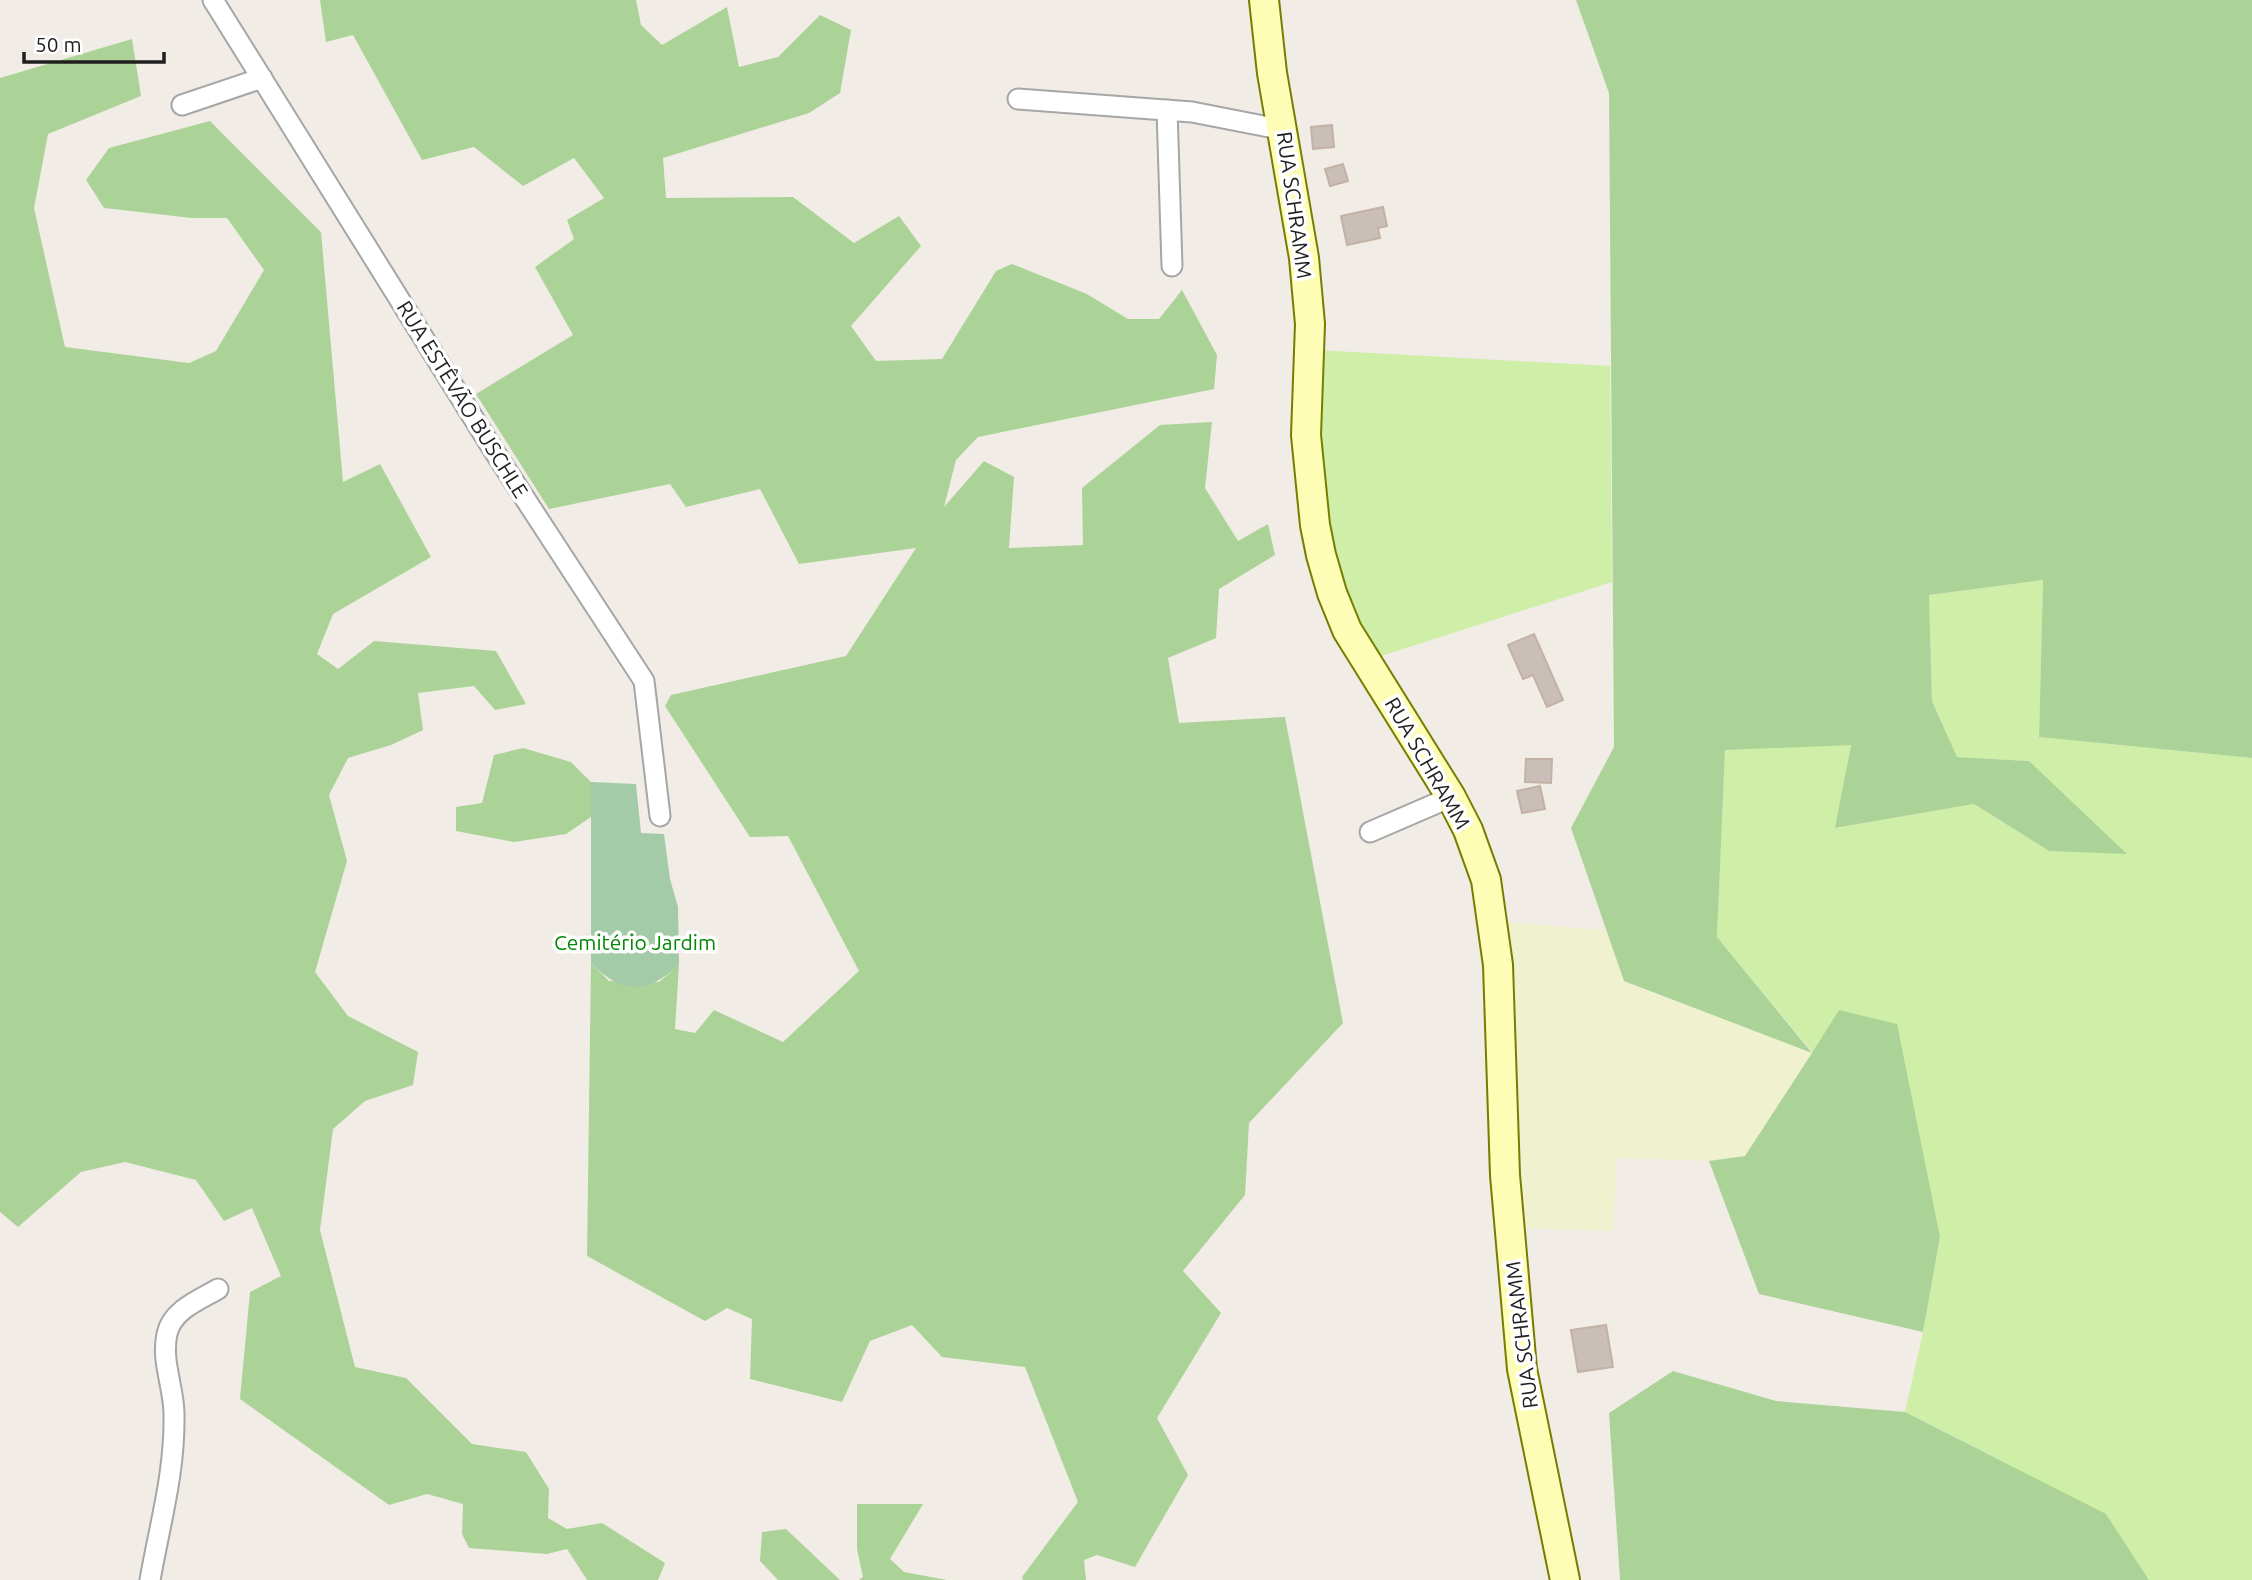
<svg xmlns="http://www.w3.org/2000/svg" width="2252" height="1580" viewBox="0 0 2252 1580" font-family="Ubuntu,sans-serif">
	<style>
		.farmland { fill: #f0f1cf }
		.grass { fill: #cfeea7 }
		.forest { fill: #acd397 }
		.cemetery { fill: #a4cba8 }
		.building { fill: #c9beb8; stroke: #c4b1a6; stroke-width: 2 }
		.lines { fill: none; stroke-linecap: round; stroke-linejoin: round }
		.street-casing { stroke: #a6a6a6; stroke-width: 23 }
		.secondary-casing { stroke: #777d00; stroke-width: 32 }
		.street { stroke: #fff; stroke-width: 19 }
		.secondary { stroke: #fefdb6; stroke-width: 28 }
		.labels { text-anchor: middle; dominant-baseline: central; stroke-width: 7; stroke-linejoin: round; paint-order: stroke }
		.street-label { font-size: 21px; fill: #1f1f1f; stroke: #fff }
		.park-label { font-size: 21px; fill: #038706; stroke: #fff }
	</style>
	<rect width="100%" height="100%" fill="#f1ece5"/>
	<!-- farmland -->
	<polygon class="farmland" points="1502,922 1606,930 1625,982 1813,1053 1745,1156 1709,1161 1616,1158 1614,1231 1517,1228"/>
	<!-- grass -->
	<g class="grass">
		<polygon points="1317,350 1610,366 1612,582 1375,658 1340,590 1314,434"/>
		<polygon points="2043,580 2039,737 2252,758 2252,1580 2149,1580 2105,1514 1905,1412 1923,1332 1940,1237 1813,1053 1717,937 1725,749 1851,744 1836,828 1974,804 2049,851 2029,761 1957,757 1932,701 1929,595"/>
	</g>
	<!-- forest -->
	<g class="forest">
		<polygon points="320,0 636,0 641,25 662,45 727,7 739,67 778,57 820,15 851,30 840,93 809,113 663,158 666,198 793,197 854,243 899,216 921,246 851,326 876,361 942,359 996,271 1012,264 1087,294 1128,319 1159,319 1182,290 1217,355 1214,389 978,437 956,460 944,507 984,461 1014,477 1009,548 1083,545 1082,488 1160,425 1212,422 1205,488 1238,541 1268,524 1275,555 1219,589 1216,638 1168,658 1179,723 1285,717 1343,1023 1249,1123 1245,1195 1183,1271 1221,1313 1157,1418 1188,1475 1135,1567 1097,1555 1084,1560 1086,1580 1023,1580 1022,1577 1078,1502 1025,1367 942,1357 912,1325 870,1341 842,1402 750,1379 752,1319 727,1308 705,1321 587,1256 591,963 609,981 659,982 679,965 675,1029 695,1033 714,1010 783,1042 859,971 788,836 750,837 665,706 671,695 846,656 916,548 799,564 760,489 686,507 670,484 549,509 476,394 573,335 535,267 574,239 567,220 604,198 574,158 523,186 474,147 422,160 353,35 326,42"/>
		<polygon points="1576,0 2252,0 2252,758 2039,737 2043,580 1929,595 1932,701 1957,757 2029,761 2127,854 2049,851 1974,804 1835,828 1851,745 1725,750 1717,937 1812,1053 1839,1010 1897,1024 1940,1237 1923,1332 1759,1294 1709,1161 1745,1156 1812,1053 1624,981 1571,828 1614,747 1609,93"/>
		<polygon points="132,39 141,96 48,134 34,208 65,347 189,363 216,351 264,270 227,218 192,218 104,208 86,180 109,148 210,121 321,232 343,482 380,464 431,557 333,614 317,654 338,669 374,641 496,651 526,704 495,710 474,686 418,693 423,730 391,745 348,758 329,795 347,861 315,972 348,1016 418,1052 413,1085 365,1101 333,1129 320,1230 355,1367 406,1378 472,1444 526,1452 549,1489 548,1518 567,1529 602,1523 665,1563 658,1580 587,1580 567,1549 547,1554 469,1548 462,1534 463,1504 427,1494 389,1505 240,1399 250,1292 281,1276 252,1208 224,1221 196,1180 125,1162 81,1172 18,1227 0,1212 0,78"/>
		<polygon points="523,748 571,762 591,782 591,817 566,834 514,842 456,831 456,807 482,803 494,755"/>
		<polygon points="1673,1371 1776,1401 1905,1412 2106,1514 2149,1580 1620,1580 1609,1413"/>
		<polygon points="857,1504 923,1504 890,1559 904,1572 947,1580 859,1580 863,1577 857,1549"/>
		<polygon points="786,1529 840,1580 778,1580 760,1561 762,1532"/>
	</g>
	<!-- cemetery -->
	<path class="cemetery" d="M591,782L636,784L641,833L664,834L670,879L678,907L679,965C645,995 623,995 591,963Z"/>
	<!-- building -->
	<g class="building">
		<polygon points="1332,125 1334,147 1313,149 1311,127"/>
		<polygon points="1343,164 1348,181 1330,186 1325,169"/>
		<polygon points="1383,207 1387,226 1378,228 1380,238 1347,245 1341,216"/>
		<polygon points="1534,634 1563,700 1547,707 1533,675 1523,679 1508,645"/>
		<polygon points="1526,759 1552,759 1551,783 1525,782"/>
		<polygon points="1540,786 1545,809 1522,813 1517,791"/>
		<polygon points="1606,1325 1613,1367 1578,1372 1571,1330"/>
	</g>
	<g class="lines">
		<defs>
			<g id="street">
				<polyline points="213,0 492,448 644,681 660,816"/>
				<polyline points="1018,99 1192,112 1284,130"/>
				<polyline points="182,105 262,78"/>
				<polyline points="1167,110 1172,266"/>
				<polyline points="1370,832 1451,797"/>
				<path d="M150,1580C160,1523 175,1473 174,1414C174,1388 161,1361 167,1334C172,1310 199,1300 218,1289"/>
			</g>
			<polyline id="secondary" points="1264,0 1272,73 1304,258 1310,324 1306,435 1315,525 1321,555 1332,593 1347,630 1451,797 1468,830 1486,880 1498,965 1505,1175 1522,1369 1565,1580"/>
		</defs>
		<!-- street casing -->
		<use href="#street" class="street-casing"/>
		<!-- secondary casing -->
		<use href="#secondary" class="secondary-casing"/>
		<!-- street -->
		<use href="#street" class="street"/>
		<!-- secondary -->
		<use href="#secondary" class="secondary"/>
	</g>
	<g class="labels">
		<!-- street labels -->
		<g class="street-label">
			<text transform="translate(1295 205) rotate(82)">RUA SCHRAMM</text>
			<text transform="translate(463 399) rotate(58)">RUA ESTÊVÃO BUSCHLE</text>
			<text transform="translate(1428 763) rotate(60)">RUA SCHRAMM</text>
			<text transform="translate(1521 1335) rotate(-97)">RUA SCHRAMM</text>
		</g>
		<!-- park labels -->
		<g class="park-label">
			<text x="635" y="942">Cemitério Jardim</text>
		</g>
	</g>
	<!-- scale -->
	<path d="M24 52v10h140v-10" fill="none" stroke="#1f1f1f" stroke-width="3.5"/>
	<text x="35" y="52" font-size="21" fill="#1f1f1f" stroke="#ffffff" stroke-width="5" paint-order="stroke">50 m</text>
</svg>
